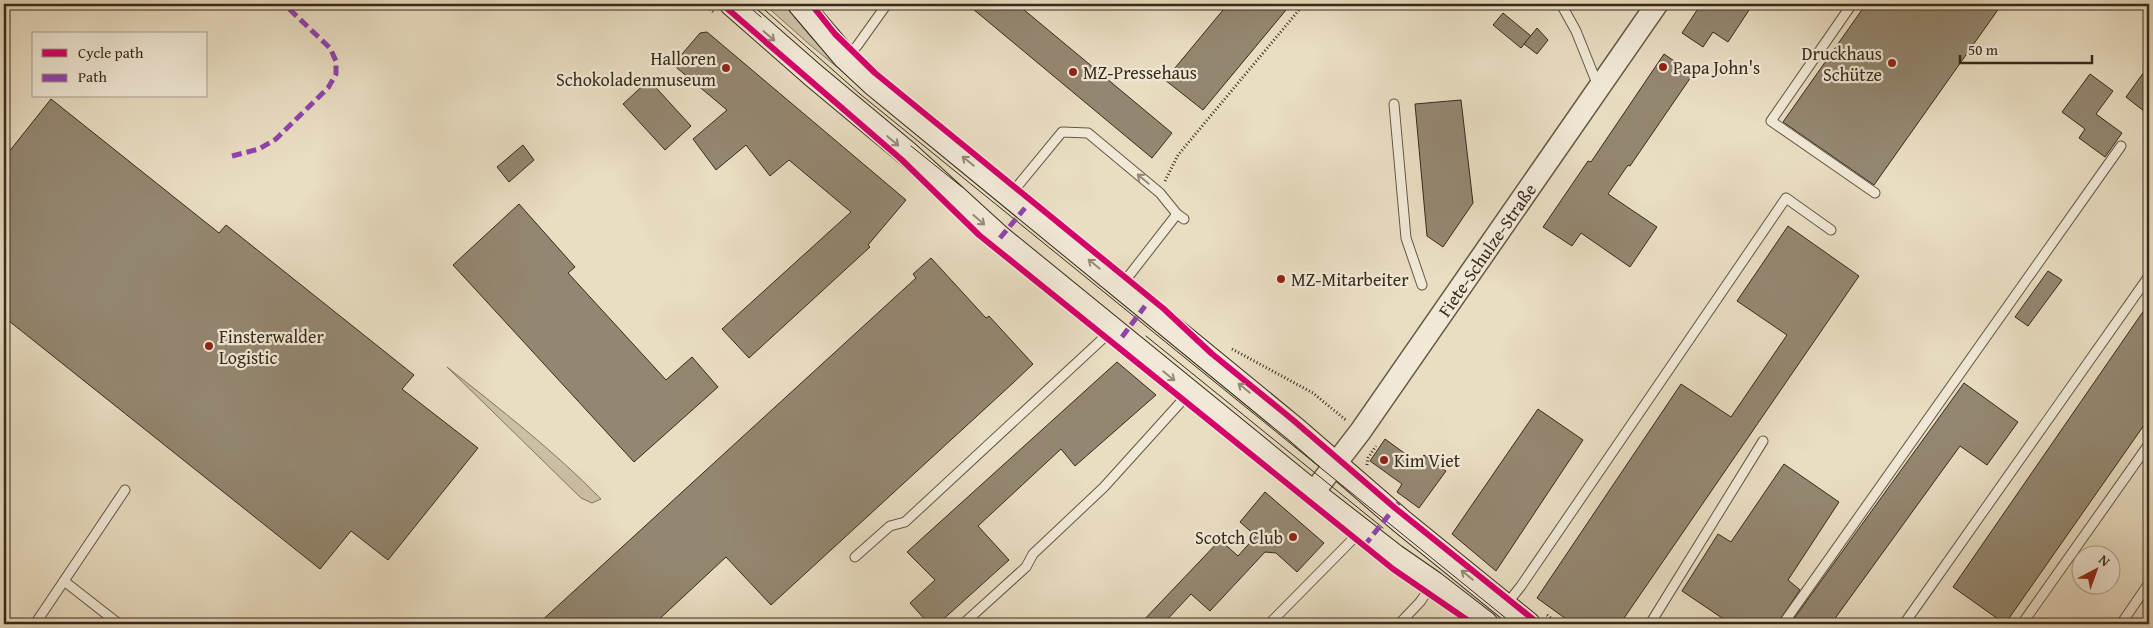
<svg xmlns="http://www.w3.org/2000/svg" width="2153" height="628" viewBox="0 0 2153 628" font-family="'Gentium Book Plus',serif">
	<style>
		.green { fill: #cbbfa5; stroke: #817460 }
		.building { fill: #948771; stroke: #372a1a }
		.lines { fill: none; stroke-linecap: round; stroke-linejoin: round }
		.service-casing { stroke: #645744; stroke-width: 11 }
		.tertiary-casing { stroke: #645744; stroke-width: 24 }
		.secondary-casing { stroke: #372a1a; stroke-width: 26 }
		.path { stroke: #372a1a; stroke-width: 3; stroke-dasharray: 1 2.5; stroke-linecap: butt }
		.service { stroke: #f1e9d7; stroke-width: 9 }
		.tertiary { stroke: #f1e9d7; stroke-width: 21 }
		.secondary { stroke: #f1e9d7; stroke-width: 24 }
		.tram { stroke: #372a1a; stroke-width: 1 }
		.quiet { stroke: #8e44ad; stroke-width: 5; stroke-dasharray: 10 5; stroke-linecap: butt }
		.cycleway-casing { stroke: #f1e9d7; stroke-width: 9 }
		.cycleway { stroke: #d6006c; stroke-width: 6 }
		.oneway { stroke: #948a78 }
		.poi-dot { fill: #8f2418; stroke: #f1e9d7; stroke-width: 2 }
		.labels { text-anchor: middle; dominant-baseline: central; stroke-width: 4.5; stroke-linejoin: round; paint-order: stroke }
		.poi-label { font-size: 18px; fill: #372a1a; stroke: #f1e9d7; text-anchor: start }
		.street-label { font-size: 18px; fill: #372a1a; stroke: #f1e9d7 }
	</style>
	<rect width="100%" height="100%" fill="#e9ddc2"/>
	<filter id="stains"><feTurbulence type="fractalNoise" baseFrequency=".004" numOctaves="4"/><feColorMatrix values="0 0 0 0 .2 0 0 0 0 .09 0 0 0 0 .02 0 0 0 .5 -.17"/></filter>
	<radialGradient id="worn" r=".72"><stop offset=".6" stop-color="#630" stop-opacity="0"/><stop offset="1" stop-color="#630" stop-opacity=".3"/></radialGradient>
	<!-- green -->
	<g class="green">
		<polygon points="764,4 784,4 811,37 1003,204 809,44"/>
		<path d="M447,367C500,409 553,450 601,499L592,503L581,498Z"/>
	</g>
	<!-- building -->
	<g class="building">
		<polygon points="967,4 1017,4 1172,133 1152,158"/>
		<polygon points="1228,4 1291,4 1203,110 1165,80"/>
		<polygon points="1701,4 1753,4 1728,42 1713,32 1703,47 1682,33"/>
		<polygon points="1866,4 2002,4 1874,185 1783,122"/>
		<polygon points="1503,13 1531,36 1521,48 1493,25"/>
		<polygon points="1537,28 1548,40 1537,54 1524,44"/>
		<polygon points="707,32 906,200 868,245 870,247 749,358 722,329 851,212 789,160 770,176 746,145 716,170 693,139 727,110 677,68 677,60 700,33"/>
		<polygon points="1664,54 1693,74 1630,166 1628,165 1608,194 1657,227 1630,267 1581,233 1572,246 1543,227 1588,161 1591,162"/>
		<polygon points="2149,65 2149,115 2126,97"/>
		<polygon points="2090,74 2113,91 2096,114 2122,133 2105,157 2079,138 2085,129 2062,112"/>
		<polygon points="649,80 691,126 665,150 623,104"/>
		<polygon points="51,99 219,233 226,225 414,375 402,389 478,448 388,560 351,531 320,569 4,317 4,158"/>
		<polygon points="1461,100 1473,203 1443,247 1427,236 1415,104"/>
		<polygon points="523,145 534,160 509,182 497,167"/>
		<polygon points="519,204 575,267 568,273 666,380 692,357 718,387 634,462 453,265"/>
		<polygon points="1788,226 1859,276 1620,624 1573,624 1537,598 1681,384 1731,417 1787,335 1737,301"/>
		<polygon points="931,258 986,318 989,316 1033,364 1013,383 771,605 726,557 654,624 538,624 916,278 913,274"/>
		<polygon points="2048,271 2062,280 2028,326 2015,317"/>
		<polygon points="2149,303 2149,418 2005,624 1953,587"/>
		<polygon points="1117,362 1156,395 1075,466 1061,449 978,526 1009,560 938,624 929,624 910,603 935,580 907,552"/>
		<polygon points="1964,383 2018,422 1987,465 1960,446 1831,624 1790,624"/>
		<polygon points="1538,409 1583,440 1496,571 1452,534"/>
		<polygon points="1385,439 1418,463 1424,455 1446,471 1419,508 1397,492 1402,484 1370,461"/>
		<polygon points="1784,464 1839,502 1788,580 1800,590 1777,624 1731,624 1682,591 1718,534 1731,542"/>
		<polygon points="1265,492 1324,543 1297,572 1276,553 1265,552 1210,611 1191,594 1163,624 1140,624 1220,540 1238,556 1256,536 1240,522"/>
	</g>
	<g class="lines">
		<defs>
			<g id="service">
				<polyline points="1561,4 1576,31 1598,86"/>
				<polyline points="1852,4 1771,121 1875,193"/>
				<polyline points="846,56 857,46 887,4"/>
				<polyline points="1394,104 1406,238 1422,285"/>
				<polyline points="1011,194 1062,132 1088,133 1160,193 1177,214"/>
				<polyline points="1121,286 1177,214 1184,219"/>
				<polyline points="855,557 890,526 905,522 1111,331"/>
				<polyline points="64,581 119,624"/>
				<polyline points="1505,606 1521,586 1786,198 1831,230"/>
				<polyline points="35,624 125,490"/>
				<polyline points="963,624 1026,567 1033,554 1104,487 1189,393"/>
				<polyline points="1269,624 1350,542 1360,529"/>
				<polyline points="1399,624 1420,602 1433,583"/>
				<polyline points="1650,624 1763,441"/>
				<polyline points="1783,624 2121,146"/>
				<polyline points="1904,624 2149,276"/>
				<polyline points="2022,624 2149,444"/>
				<polyline points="2121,624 2149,583"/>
			</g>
			<g id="tertiary">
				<path id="s1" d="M1313,493L1360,432L1657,4"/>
			</g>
			<g id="secondary">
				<polyline points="732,4 813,75 909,155 1000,238 1313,493 1394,556 1433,583 1486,624"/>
				<polyline points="800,4 845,57 874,84 1296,430 1401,521 1528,624"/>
			</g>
		</defs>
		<!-- service casing -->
		<use href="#service" class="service-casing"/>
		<!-- tertiary casing -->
		<use href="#tertiary" class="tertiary-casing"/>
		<!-- secondary casing -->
		<use href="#secondary" class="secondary-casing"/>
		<!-- path -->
		<g class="path">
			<polyline points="705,4 713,12"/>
			<polyline points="1165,181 1178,155 1304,4"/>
			<polyline points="1232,349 1313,393 1347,421"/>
			<polyline points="1367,465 1368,458 1376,446"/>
			<polyline points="1547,615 1558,624"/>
		</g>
		<!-- service -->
		<use href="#service" class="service"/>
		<!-- tertiary -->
		<use href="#tertiary" class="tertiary"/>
		<!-- secondary -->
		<use href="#secondary" class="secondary"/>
		<!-- tram -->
		<g class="tram">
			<polyline points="746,4 761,17"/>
			<polyline points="758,4 860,94 1513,624"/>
			<polyline points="911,146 962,187"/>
			<polyline points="1146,336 1383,528"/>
		</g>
		<!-- quiet -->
		<g class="quiet">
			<polyline points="232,156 259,149 276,139 328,88 336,74 336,61 330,48 284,4"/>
			<polyline points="1000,238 1025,208"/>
			<polyline points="1122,337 1145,306"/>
			<polyline points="1364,546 1400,501"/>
		</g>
		<defs>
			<g id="cycleway">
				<polyline points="722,4 902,160 979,235 1393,569 1473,624"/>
				<polyline points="811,4 835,34 875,73 1164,309 1211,353 1293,420 1395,508 1539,624"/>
			</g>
		</defs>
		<!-- cycleway casing -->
		<use href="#cycleway" class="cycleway-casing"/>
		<!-- cycleway -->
		<use href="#cycleway" class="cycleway"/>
	</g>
	<!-- one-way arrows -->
	<defs><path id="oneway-shaft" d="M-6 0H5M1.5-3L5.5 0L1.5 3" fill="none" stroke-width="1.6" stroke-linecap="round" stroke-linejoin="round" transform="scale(1.25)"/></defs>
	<g class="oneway">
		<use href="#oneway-shaft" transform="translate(769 36) rotate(41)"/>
		<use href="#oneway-shaft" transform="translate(893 141) rotate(40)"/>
		<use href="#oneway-shaft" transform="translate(968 161) rotate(-141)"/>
		<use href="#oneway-shaft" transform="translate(1143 179) rotate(-140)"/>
		<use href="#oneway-shaft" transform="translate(979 220) rotate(41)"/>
		<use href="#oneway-shaft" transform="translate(1094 264) rotate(-141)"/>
		<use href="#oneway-shaft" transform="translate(1169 376) rotate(39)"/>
		<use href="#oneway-shaft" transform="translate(1244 388) rotate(-141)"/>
		<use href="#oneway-shaft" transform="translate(1467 575) rotate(-141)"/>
	</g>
	<!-- markers -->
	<g class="poi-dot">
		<circle cx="1892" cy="63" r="5"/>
		<circle cx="1663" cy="67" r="5"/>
		<circle cx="726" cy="68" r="5"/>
		<circle cx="1073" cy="72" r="5"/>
		<circle cx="1281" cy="279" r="5"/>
		<circle cx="209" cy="346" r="5"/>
		<circle cx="1384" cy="460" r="5"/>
		<circle cx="1293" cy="537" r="5"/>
	</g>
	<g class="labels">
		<!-- poi labels -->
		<g class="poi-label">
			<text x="1882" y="53" text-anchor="end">Druckhaus<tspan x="1882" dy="21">Schütze</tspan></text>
			<text x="716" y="58" text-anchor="end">Halloren<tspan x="716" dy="21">Schokoladenmuseum</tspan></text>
			<text x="1673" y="67">Papa John's</text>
			<text x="1083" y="72">MZ-Pressehaus</text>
			<text x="1291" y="279">MZ-Mitarbeiter</text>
			<text x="219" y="336">Finsterwalder<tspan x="219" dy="21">Logistic</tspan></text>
			<text x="1394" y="460">Kim Viet</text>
			<text x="1283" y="537" text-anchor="end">Scotch Club</text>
		</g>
		<!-- street labels -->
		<g class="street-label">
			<text stroke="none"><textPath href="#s1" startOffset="299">Fiete-Schulze-Straße</textPath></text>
		</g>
	</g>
	<!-- margin -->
	<rect width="2153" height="628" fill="none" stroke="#e9ddc2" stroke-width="20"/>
	<rect x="5" y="5" width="2143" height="618" fill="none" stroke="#372a1a" stroke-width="2.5"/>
	<rect x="10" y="10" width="2133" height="608" fill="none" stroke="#372a1a"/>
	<!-- legend -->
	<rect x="32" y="32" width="175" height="65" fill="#f1e9d7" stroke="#a79d8b"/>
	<rect x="42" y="49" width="25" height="8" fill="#d6006c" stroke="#a79d8b"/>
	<text x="78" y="58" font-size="15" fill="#372a1a">Cycle path</text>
	<rect x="42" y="74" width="25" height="8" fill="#8e44ad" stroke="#a79d8b"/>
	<text x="78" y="82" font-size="15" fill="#372a1a">Path</text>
	<!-- north arrow -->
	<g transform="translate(2096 570) rotate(41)"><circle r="24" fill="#f1e9d7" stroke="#a79d8b"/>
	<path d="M0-4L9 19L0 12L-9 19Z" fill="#8f2418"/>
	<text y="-8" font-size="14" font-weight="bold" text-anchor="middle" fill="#372a1a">N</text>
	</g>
	<!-- scale -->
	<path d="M1960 55v8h132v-8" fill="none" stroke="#372a1a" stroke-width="2.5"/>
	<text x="1968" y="55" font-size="15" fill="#372a1a" stroke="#f1e9d7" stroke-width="4" paint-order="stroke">50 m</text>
	<rect width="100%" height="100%" filter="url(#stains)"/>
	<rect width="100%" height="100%" fill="url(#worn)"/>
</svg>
